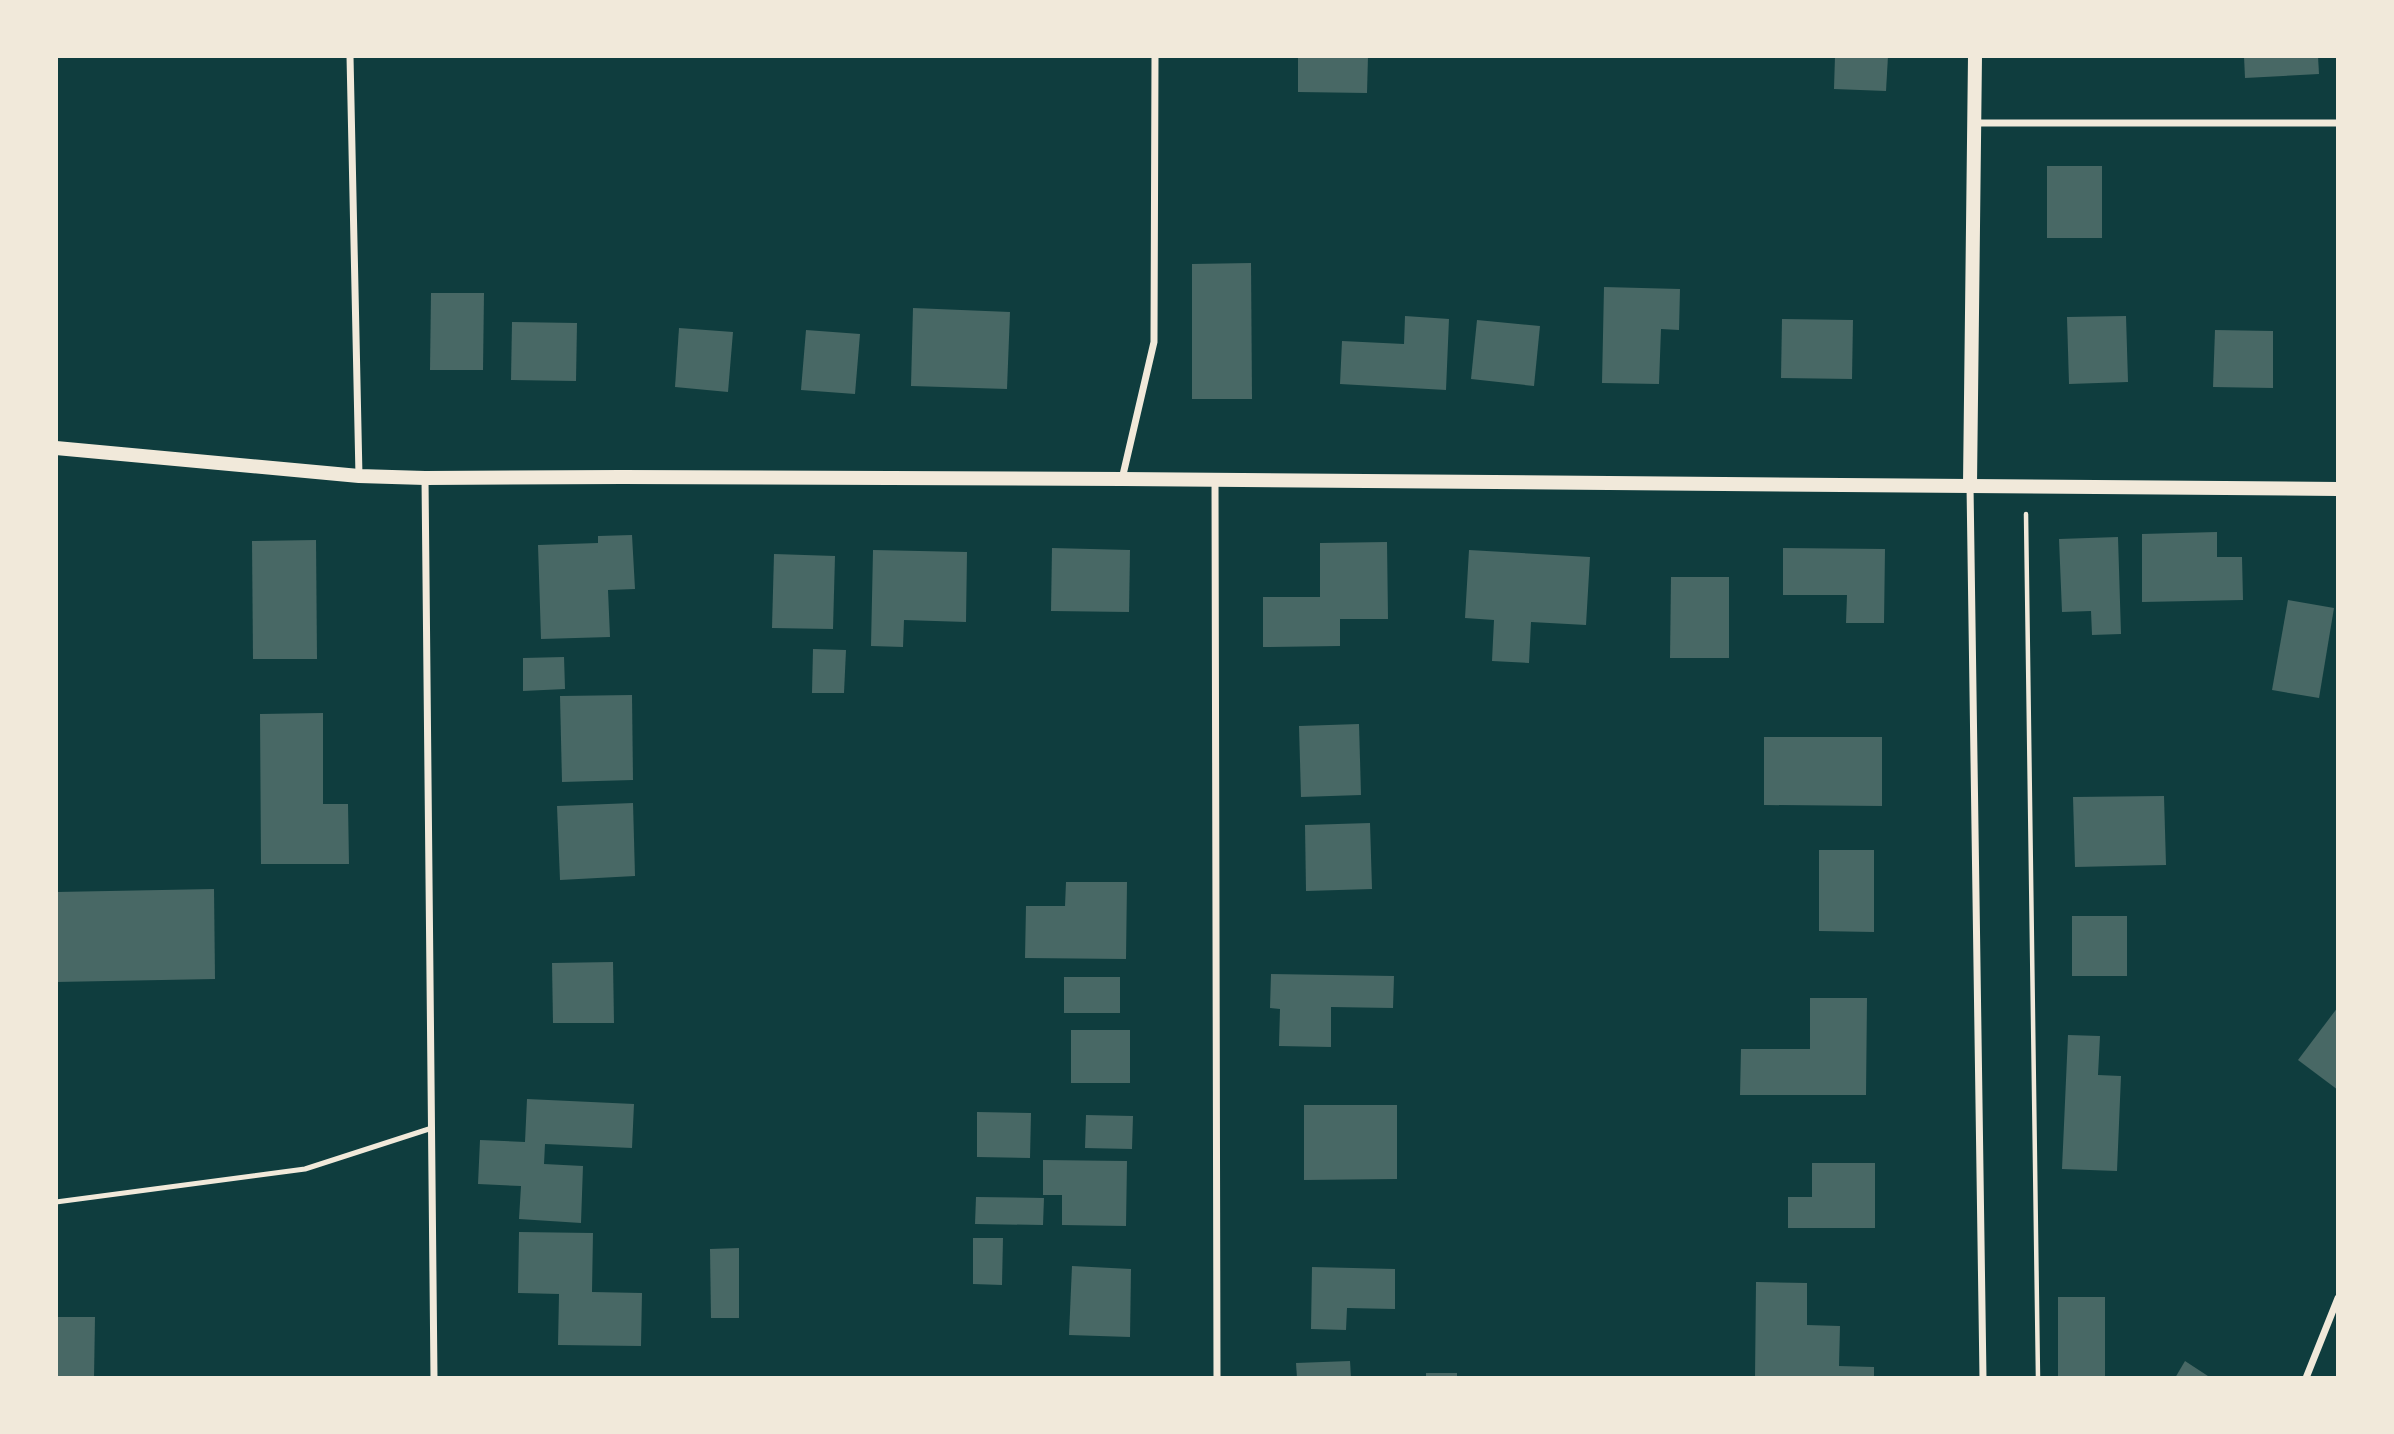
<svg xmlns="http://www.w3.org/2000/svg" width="2394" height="1434" viewBox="0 0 2394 1434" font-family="'Nunito Sans',sans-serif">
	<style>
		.building { fill: #486865 }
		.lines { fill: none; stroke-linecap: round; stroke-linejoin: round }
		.path { stroke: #f1e9da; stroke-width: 4.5 }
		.service { stroke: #f1e9da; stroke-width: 5 }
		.minor { stroke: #f1e9da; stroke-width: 7 }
		.secondary { stroke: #f1e9da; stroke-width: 14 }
	</style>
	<rect width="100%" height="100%" fill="#0f3d3e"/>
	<!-- building -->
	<g class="building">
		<polygon points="1298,56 1368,56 1367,93 1298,92"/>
		<polygon points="1835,56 1888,56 1886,91 1834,89"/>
		<polygon points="2244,56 2318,56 2319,74 2245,78"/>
		<rect x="2047" y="166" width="55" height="72"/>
		<polygon points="1251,263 1252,399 1192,399 1192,264"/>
		<polygon points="1604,287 1680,289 1679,330 1661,329 1659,384 1602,383"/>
		<polygon points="431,293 484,293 483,370 430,370"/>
		<polygon points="913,308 1010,312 1007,389 911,386"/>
		<polygon points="1405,316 1449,319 1446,390 1340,384 1342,341 1404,344"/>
		<polygon points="2126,316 2128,382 2069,384 2067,317"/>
		<polygon points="1782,319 1853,320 1852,379 1781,378"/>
		<polygon points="1477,320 1540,326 1534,386 1471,379"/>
		<polygon points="512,322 577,323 576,381 511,380"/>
		<polygon points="679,328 733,332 728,392 675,387"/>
		<polygon points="806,330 860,334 855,394 801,390"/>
		<polygon points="2215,330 2273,331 2273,388 2213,387"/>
		<polygon points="2217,532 2217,557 2242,557 2243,600 2142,602 2142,534"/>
		<polygon points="632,535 635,589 608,590 610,637 541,639 538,545 598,543 598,536"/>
		<polygon points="2118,537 2121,634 2092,635 2091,611 2062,612 2059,539"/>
		<polygon points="316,540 317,659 253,659 252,541"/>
		<polygon points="1387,542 1388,619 1340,619 1340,646 1263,647 1263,597 1320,597 1320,543"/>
		<polygon points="1052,548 1130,550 1129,612 1051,611"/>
		<polygon points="1783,548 1885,549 1884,623 1846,623 1847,595 1783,595"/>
		<polygon points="873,550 967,552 966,622 904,620 903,647 871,646"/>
		<polygon points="1469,550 1590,557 1586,625 1531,622 1529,663 1492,661 1494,620 1465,618"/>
		<polygon points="774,554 835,556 833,629 772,628"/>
		<polygon points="1671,577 1729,577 1729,658 1670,658"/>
		<polygon points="2288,600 2334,608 2319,698 2272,690"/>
		<polygon points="813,649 846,650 844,693 812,693"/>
		<polygon points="564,657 565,689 523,691 523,658"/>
		<polygon points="632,695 633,780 562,782 560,696"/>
		<polygon points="323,713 323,804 348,804 349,864 261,864 260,714"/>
		<polygon points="1359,724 1361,795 1301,797 1299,726"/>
		<polygon points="1764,737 1882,737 1882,806 1764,805"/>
		<polygon points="2164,796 2166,865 2075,867 2073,797"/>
		<polygon points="633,803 635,876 560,880 557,806"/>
		<polygon points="1370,823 1372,889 1306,891 1305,825"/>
		<polygon points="1819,850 1874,850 1874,932 1819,931"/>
		<polygon points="1066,882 1127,882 1126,959 1025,958 1026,906 1065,906"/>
		<polygon points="214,889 215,979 56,982 56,892"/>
		<rect x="2072" y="916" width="55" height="60"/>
		<polygon points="613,962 614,1023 553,1023 552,963"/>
		<polygon points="1271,974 1394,976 1393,1008 1331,1007 1331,1047 1279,1046 1280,1009 1270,1008"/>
		<rect x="1064" y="977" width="56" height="36"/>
		<polygon points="1810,998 1867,998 1866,1095 1740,1095 1741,1049 1810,1049"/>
		<polygon points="2338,1007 2338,1090 2298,1060"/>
		<rect x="1071" y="1030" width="59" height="53"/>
		<polygon points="2068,1035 2100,1036 2098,1075 2121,1076 2117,1171 2062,1169"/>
		<polygon points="527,1099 634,1104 632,1148 545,1144 544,1164 583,1166 581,1223 519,1219 521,1186 478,1184 480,1140 525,1142"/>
		<polygon points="1304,1105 1397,1105 1397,1179 1304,1180"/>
		<polygon points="977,1112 1031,1113 1030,1158 977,1157"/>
		<polygon points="1086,1115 1133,1116 1132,1149 1085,1148"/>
		<polygon points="1043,1160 1127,1161 1126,1226 1062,1225 1062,1195 1043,1195"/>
		<polygon points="1812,1163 1875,1163 1875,1228 1788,1228 1788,1197 1812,1197"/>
		<polygon points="976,1197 1044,1198 1043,1225 975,1224"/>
		<polygon points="519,1232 593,1233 592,1292 642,1293 641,1346 558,1345 559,1294 518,1293"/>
		<polygon points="973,1238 1003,1238 1002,1285 973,1284"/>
		<polygon points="739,1248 739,1318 711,1318 710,1249"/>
		<polygon points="1072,1266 1131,1269 1130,1337 1069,1335"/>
		<polygon points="1312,1267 1395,1269 1395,1309 1347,1308 1346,1330 1311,1329"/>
		<polygon points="1756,1282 1807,1283 1807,1325 1840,1326 1839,1366 1874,1367 1874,1378 1755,1378"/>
		<rect x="2058" y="1297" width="47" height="81"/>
		<polygon points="56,1317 95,1317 94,1378 56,1378"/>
		<polygon points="1350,1361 1351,1378 1297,1378 1296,1363"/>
		<polygon points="2185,1361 2211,1378 2175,1378"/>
		<rect x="1426" y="1373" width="31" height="5"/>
	</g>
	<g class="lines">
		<!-- path -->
		<polyline class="path" points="2026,514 2038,1378"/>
		<!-- service -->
		<polyline class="service" points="56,1202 305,1169 432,1128"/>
		<!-- minor -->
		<g class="minor">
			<polyline points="350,56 359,476"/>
			<polyline points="1974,123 2338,123"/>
			<polyline points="425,478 434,1378"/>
			<polyline points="1122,479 1154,342 1155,56"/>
			<polyline points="1215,480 1217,1378"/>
			<polyline points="1970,485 1983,1378"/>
			<polyline points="2306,1378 2338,1298"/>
		</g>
		<!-- secondary -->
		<g class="secondary">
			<polyline points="56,448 359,476 425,478 622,477 1122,479 2338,489"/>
			<polyline points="1970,484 1975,56"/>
		</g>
	</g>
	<!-- border -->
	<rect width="2394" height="1434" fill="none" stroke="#f1e9da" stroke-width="116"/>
</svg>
